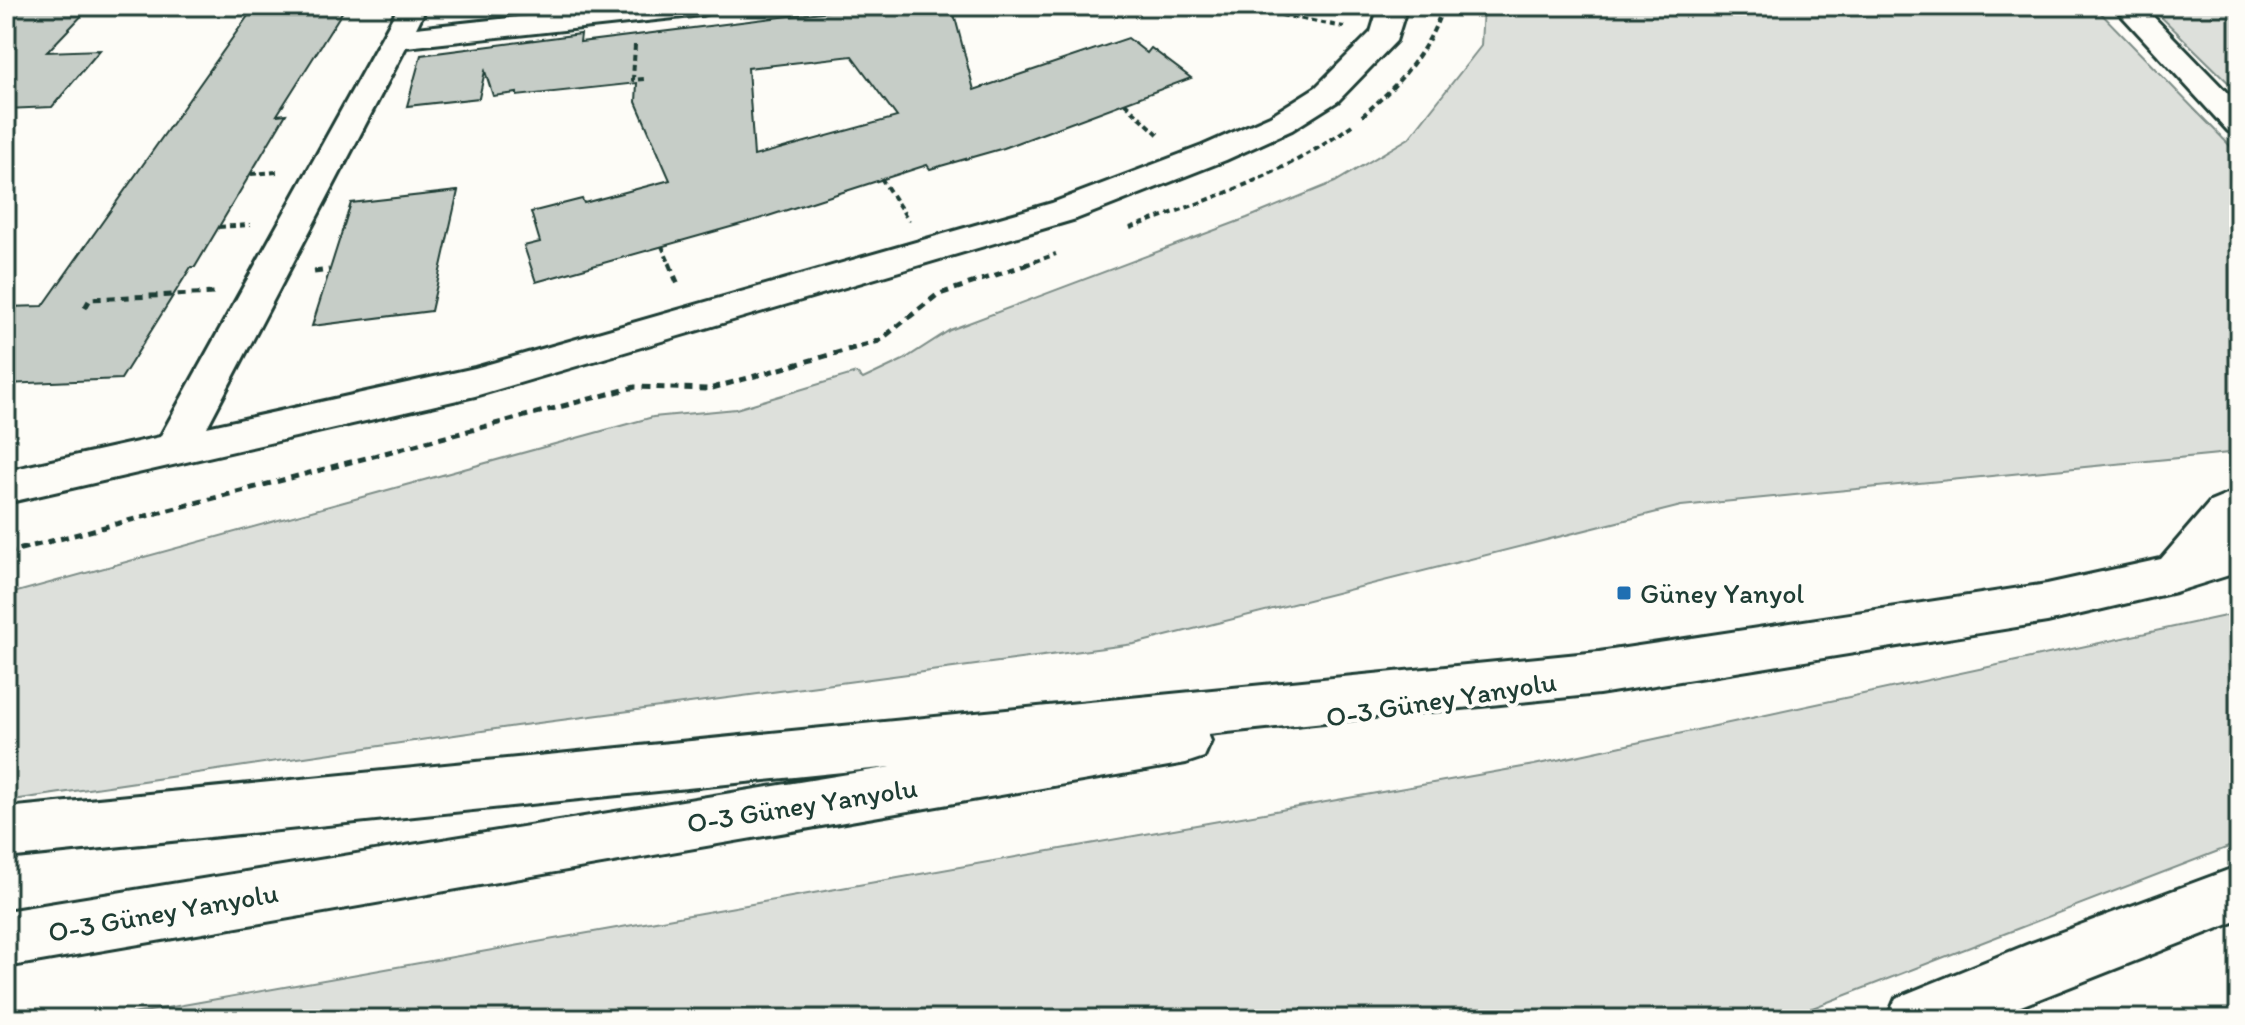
<svg xmlns="http://www.w3.org/2000/svg" width="2245" height="1025" viewBox="0 0 2245 1025" font-family="Itim,sans-serif">
	<style>
		.green { fill: #dde0db; stroke: #7e8e88; stroke-width: 2 }
		.building { fill: #c6cdc7; stroke: #1f3d34; stroke-width: 2; fill-rule: evenodd }
		.lines { fill: none; stroke-linecap: round; stroke-linejoin: round }
		.minor-casing { stroke: #1f3d34; stroke-width: 6 }
		.major-casing { stroke: #1f3d34; stroke-width: 6 }
		.highway-casing { stroke: #1f3d34; stroke-width: 6 }
		.path-far1 { stroke: #1f3d34; stroke-width: 4; stroke-dasharray: 6 4; stroke-linecap: butt }
		.path { stroke: #1f3d34; stroke-width: 5; stroke-dasharray: 8 6; stroke-linecap: butt }
		.minor { fill: #fdfcf7; fill-rule: evenodd }
		.major { fill: #fdfcf7; fill-rule: evenodd }
		.highway { fill: #fdfcf7; fill-rule: evenodd }
		.poi-dot { fill: #1f6fb2; stroke: #fdfcf7; stroke-width: 3 }
		.labels { text-anchor: middle; dominant-baseline: central; stroke-width: 8; stroke-linejoin: round; paint-order: stroke }
		.poi-label { font-size: 28px; fill: #1f3d34; stroke: #fdfcf7; text-anchor: start }
		.street-label { font-size: 28px; fill: #1f3d34; stroke: #fdfcf7 }
	</style>
	<rect width="100%" height="100%" fill="#fdfcf7"/>
	<filter id="ink" filterUnits="userSpaceOnUse"><feTurbulence type="fractalNoise" baseFrequency=".0125" numOctaves="2"/><feDisplacementMap in="SourceGraphic" scale="16" xChannelSelector="R" yChannelSelector="G"/><feConvolveMatrix kernelMatrix="1 2 1 2 8 2 1 2 1" color-interpolation-filters="sRGB"/></filter>
	<g filter="url(#ink)">
		<!-- green -->
		<g class="green">
			<polygon points="1483,6 2094,6 2239,155 2239,452 1681,506 1134,644 516,726 6,801 6,595 653,417 736,409 856,373 863,379 903,360 950,330 1247,218 1335,182 1409,138 1481,46"/>
			<polygon points="2150,6 2235,6 2239,9 2239,93"/>
			<polygon points="2239,613 2239,843 1784,1019 104,1019 1534,765"/>
		</g>
		<!-- building -->
		<g class="building">
			<polygon points="6,6 91,6 47,52 100,50 52,107 6,109"/>
			<polygon points="255,6 346,6 277,115 286,114 195,267 191,267 121,379 6,384 6,307 43,306"/>
			<path d="M870,6H952L974,90L1128,38L1147,53L1151,48L1191,78L1004,148L930,169L927,165L759,219L536,282L524,246L540,242L531,212L582,199L584,203L670,180L636,102L637,83L517,96V93L493,96L485,71L479,98L407,106L421,55L581,34L580,42ZM852,56L897,117L754,156L748,68Z"/>
			<polygon points="458,191 431,311 312,326 351,203"/>
		</g>
		<g class="lines">
			<defs>
				<polygon id="minor" points="399,6 427,6 416,28 620,6 716,6 712,12 702,15 406,47 207,427 475,368 1052,203 1202,146 1270,116 1316,87 1371,32 1379,6 1407,6 1396,41 1338,101 1292,130 1226,160 1076,219 475,396 6,503 6,471 160,437"/>
				<g id="major">
					<polygon points="2113,6 2143,6 2239,105 2239,134 2228,131"/>
					<polygon points="2239,490 2239,529 2231,539 2239,536 2239,572 2175,592 2047,622 1599,694 1208,734 1211,741 1204,757 1186,763 6,967 6,911 891,767 6,858 6,808 1599,652 2047,584 2161,559 2210,502"/>
				</g>
				<polygon id="highway" points="2239,866 2239,920 1988,1019 1887,1019 1896,998 2029,944"/>
			</defs>
			<!-- minor casing -->
			<use href="#minor" class="minor-casing"/>
			<!-- major casing -->
			<use href="#major" class="major-casing"/>
			<!-- highway casing -->
			<use href="#highway" class="highway-casing"/>
			<!-- path-far1 -->
			<g class="path-far1">
				<polyline points="1271,13 1344,27"/>
				<polyline points="635,45 633,80 644,79"/>
				<polyline points="1125,103 1161,137"/>
				<path d="M1362,116C1398,85 1429,52 1443,6"/>
				<polyline points="251,174 278,172"/>
				<polyline points="881,178 909,221"/>
				<polyline points="219,227 250,225"/>
				<path d="M1130,228C1208,200 1285,175 1352,125"/>
				<polyline points="662,246 670,265"/>
				<polyline points="1025,265 1056,254"/>
			</g>
			<!-- path -->
			<g class="path">
				<polyline points="669,263 679,287"/>
				<polyline points="314,272 329,270"/>
				<polyline points="85,308 90,299 214,293"/>
				<polyline points="6,553 635,387 709,389 879,341 937,295 1031,263"/>
			</g>
			<!-- minor -->
			<use href="#minor" class="minor"/>
			<!-- major -->
			<use href="#major" class="major"/>
			<!-- highway -->
			<use href="#highway" class="highway"/>
		</g>
	</g>
	<!-- markers -->
	<rect class="poi-dot" x="1616" y="585" width="16" height="16" rx="4"/>
	<g class="labels">
		<!-- poi labels -->
		<g class="poi-label">
			<text x="1640" y="593">Güney Yanyol</text>
		</g>
		<!-- street labels -->
		<g class="street-label">
			<text transform="translate(1441 699) rotate(-9)">O-3 Güney Yanyolu</text>
			<text transform="translate(802 805) rotate(-9)">O-3 Güney Yanyolu</text>
			<text transform="translate(163 912) rotate(-10)">O-3 Güney Yanyolu</text>
		</g>
	</g>
	<!-- margin -->
	<rect width="2245" height="1025" fill="none" stroke="#fdfcf7" stroke-width="32"/>
	<rect x="16" y="16" width="2213" height="993" fill="none" stroke="#1f3d34" stroke-width="3" filter="url(#ink)"/>
</svg>
